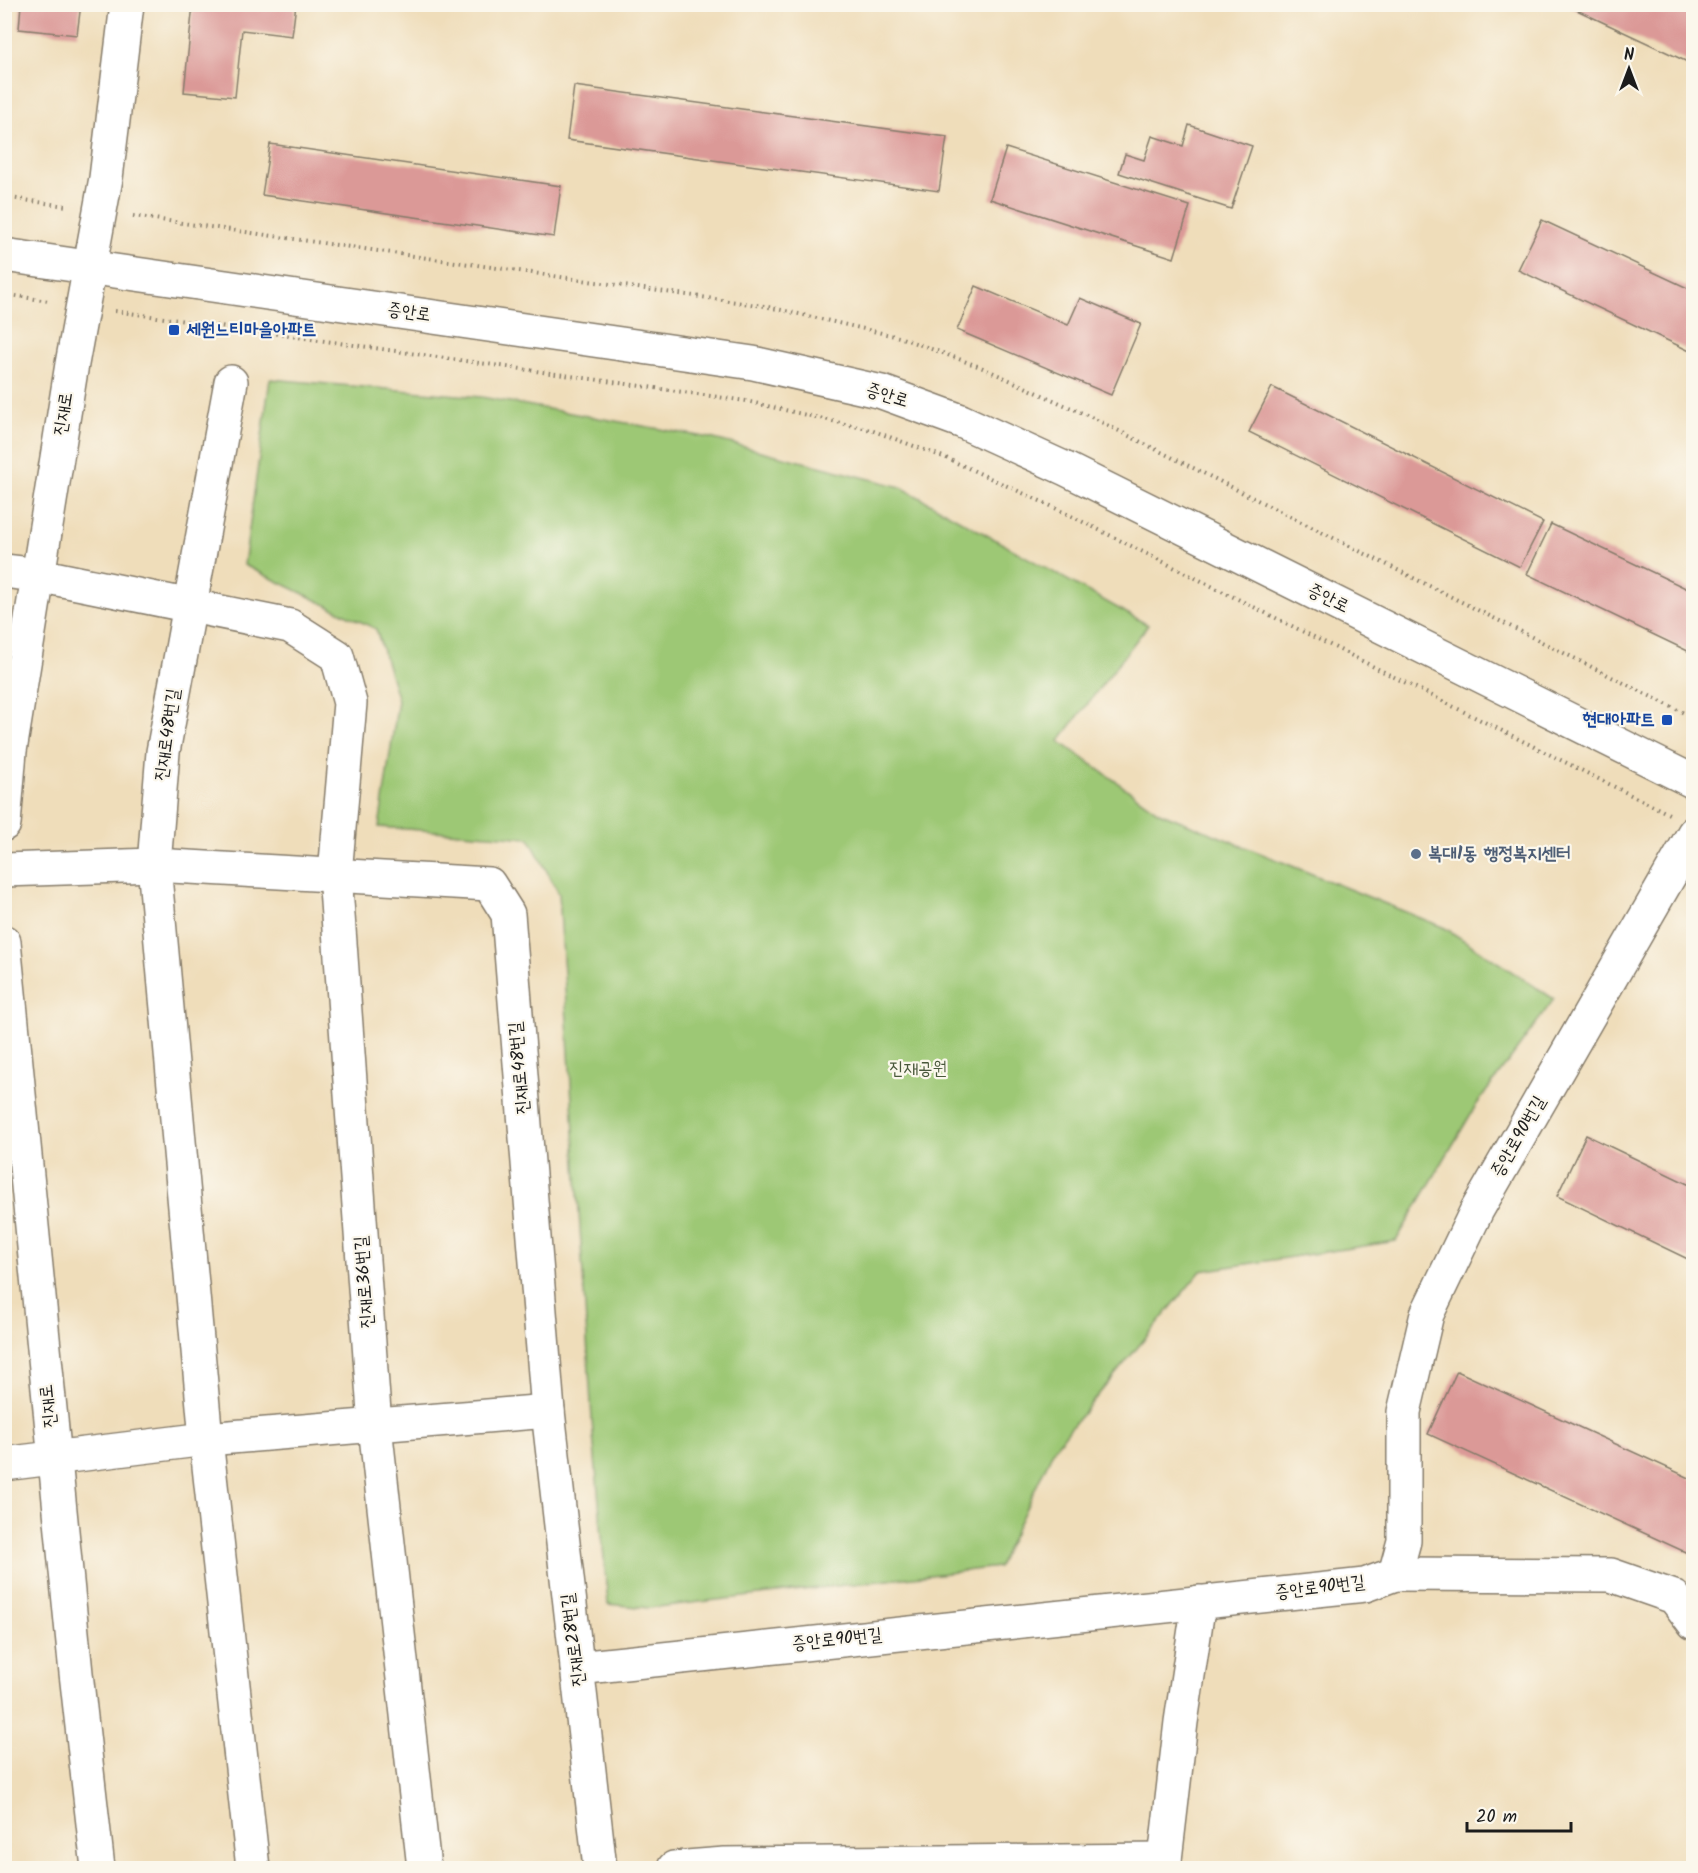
<svg xmlns="http://www.w3.org/2000/svg" width="1698" height="1873" viewBox="0 0 1698 1873" font-family="Kalam,'Poor Story',sans-serif">
	<style>
		.green { fill: #9dc875; stroke: #5c7248; stroke-width: 1.5 }
		.building { fill: #db9997 }
		.lines { fill: none; stroke-linecap: round; stroke-linejoin: round }
		.minor-casing { stroke: #867c6b; stroke-width: 36 }
		.path { stroke: #867c6b; stroke-width: 4; stroke-dasharray: 1.5 4.5; stroke-linecap: butt }
		.minor { stroke: #fff; stroke-width: 33 }
		.transit-dot { fill: #1a4fb4; stroke: #fbf7ec; stroke-width: 2 }
		.service-dot { fill: #5c6f8a; stroke: #fbf7ec; stroke-width: 2 }
		.labels { text-anchor: middle; dominant-baseline: central; stroke-width: 4.5; stroke-linejoin: round; paint-order: stroke }
		.street-label { font-size: 18px; fill: #1c1c1c; stroke: #fbf7ec }
		.transit-label { font-size: 18px; font-weight: bold; fill: #164399; stroke: #fbf7ec; text-anchor: start }
		.service-label { font-size: 18px; font-weight: bold; fill: #4e5e75; stroke: #fbf7ec; text-anchor: start }
		.park-label { font-size: 18px; fill: #49583b; stroke: #fbf7ec }
	</style>
	<rect width="100%" height="100%" fill="#fbf7ec"/>
	<filter id="ink" filterUnits="userSpaceOnUse"><feTurbulence type="fractalNoise" baseFrequency=".0167" numOctaves="2"/><feDisplacementMap in="SourceGraphic" scale="12" xChannelSelector="R" yChannelSelector="G"/><feConvolveMatrix kernelMatrix="1 2 1 2 8 2 1 2 1" color-interpolation-filters="sRGB"/></filter>
	<filter id="wash" filterUnits="userSpaceOnUse"><feTurbulence type="fractalNoise" baseFrequency=".008" numOctaves="4" result="noise"/><feDisplacementMap in="SourceGraphic" scale="24" xChannelSelector="R" yChannelSelector="G"/><feGaussianBlur stdDeviation="1.35" result="paint"/><feColorMatrix in="noise" values="0 0 0 0 0 0 0 0 0 0 0 0 0 0 0 0 0 1.4 0 .05"/><feComposite in="paint" operator="in"/></filter>
	<g filter="url(#wash)">
		<rect width="100%" height="100%" fill="#efddba"/>
		<!-- green -->
		<polygon class="green" points="270,379 481,397 710,438 901,487 1148,625 1059,741 1159,812 1445,928 1554,999 1475,1107 1396,1241 1201,1271 1055,1447 998,1567 649,1608 608,1604 593,1435 559,894 529,838 379,827 398,700 376,629 244,565"/>
		<g id="blocks">
			<!-- building -->
			<g class="building">
				<polygon points="21,4 81,4 77,35 19,29"/>
				<polygon points="193,4 296,4 292,36 242,30 235,97 184,92"/>
				<polygon points="1564,4 1694,4 1694,65"/>
				<polygon points="574,86 947,137 939,191 567,140"/>
				<polygon points="4,110 11,111 6,147 4,147"/>
				<polygon points="1189,125 1252,146 1231,209 1119,173 1125,154 1144,160 1152,136 1183,146"/>
				<polygon points="270,144 561,186 554,237 262,195"/>
				<polygon points="1006,148 1190,206 1174,258 990,199"/>
				<polygon points="1542,220 1694,291 1694,353 1518,270"/>
				<polygon points="976,286 1068,325 1080,298 1141,324 1111,395 957,330"/>
				<polygon points="1272,387 1543,522 1520,567 1249,432"/>
				<polygon points="1551,524 1694,592 1694,654 1527,574"/>
				<polygon points="1586,1135 1694,1187 1694,1262 1557,1196"/>
				<polygon points="1457,1371 1694,1480 1694,1556 1428,1434"/>
			</g>
		</g>
	</g>
	<g filter="url(#ink)">
		<use href="#blocks" fill-opacity="0" stroke="#867c6b" stroke-width="1.5"/>
		<g class="lines">
			<defs>
				<g id="minor">
					<polyline points="4,255 753,363 882,392 961,421 1066,469 1694,782"/>
					<polyline points="231,382 163,752 154,865 206,1439 253,1868"/>
					<polyline points="4,571 38,575 290,626 337,656 350,703 335,874 375,1426 424,1868"/>
					<polyline points="4,824 10,751 72,364 106,178 127,4"/>
					<polyline points="4,870 154,865 489,884 508,914 548,1411 600,1868"/>
					<polyline points="4,942 76,1673 98,1868"/>
					<polyline points="4,1464 206,1439 548,1411"/>
					<polyline points="1395,1574 1611,1575 1674,1597 1694,1623"/>
					<polyline points="577,1668 1365,1585 1395,1574 1404,1541 1404,1412 1427,1314 1477,1210 1694,833"/>
					<polyline points="674,1868 725,1864 1165,1860"/>
					<polyline points="1164,1868 1181,1722 1199,1602"/>
				</g>
			</defs>
			<!-- minor casing -->
			<use href="#minor" class="minor-casing"/>
			<!-- path -->
			<g class="path">
				<polyline points="4,197 66,206"/>
				<polyline points="133,216 764,306 899,337 983,368 1091,417 1694,718"/>
				<polyline points="4,294 48,301"/>
				<polyline points="115,311 746,401 871,430 946,458 1049,505 1669,814"/>
			</g>
			<!-- minor -->
			<use href="#minor" class="minor"/>
		</g>
	</g>
	<!-- markers -->
	<g class="transit-dot">
		<rect x="168" y="324" width="12" height="12" rx="3"/>
		<rect x="1661" y="714" width="12" height="12" rx="3"/>
	</g>
	<circle class="service-dot" cx="1416" cy="854" r="6"/>
	<g class="labels">
		<!-- street labels -->
		<g class="street-label">
			<text transform="translate(409 313) rotate(8)">증안로</text>
			<text transform="translate(887 396) rotate(17)">증안로</text>
			<text transform="translate(64 414) rotate(-81)">진재로</text>
			<text transform="translate(1328 599) rotate(26)">증안로</text>
			<text transform="translate(168 735) rotate(-82)">진재로48번길</text>
			<text transform="translate(520 1068) rotate(-95)">진재로48번길</text>
			<text transform="translate(1519 1137) rotate(-60)">증안로90번길</text>
			<text transform="translate(365 1282) rotate(-94)">진재로36번길</text>
			<text transform="translate(49 1406) rotate(-96)">진재로</text>
			<text transform="translate(1320 1588) rotate(-7)">증안로90번길</text>
			<text transform="translate(574 1640) rotate(-97)">진재로28번길</text>
			<text transform="translate(837 1640) rotate(-6)">증안로90번길</text>
		</g>
		<!-- transit labels -->
		<g class="transit-label">
			<text x="186" y="330">세원느티마을아파트</text>
			<text x="1655" y="720" text-anchor="end">현대아파트</text>
		</g>
		<!-- service labels -->
		<g class="service-label">
			<text x="1428" y="854">복대1동 행정복지센터</text>
		</g>
		<!-- park labels -->
		<g class="park-label">
			<text x="918" y="1069">진재공원</text>
		</g>
	</g>
	<!-- margin -->
	<rect width="1698" height="1873" fill="none" stroke="#fbf7ec" stroke-width="24"/>
	<!-- north arrow -->
	<g transform="translate(1629 69)" stroke="#fbf7ec" stroke-width="4.5" paint-order="stroke">
	<path d="M0-4.5L10 22L0 15L-10 22Z" fill="#1c1c1c"/>
	<text y="-9" font-size="16" font-weight="bold" text-anchor="middle" fill="#1c1c1c">N</text>
	</g>
	<!-- scale -->
	<path d="M1467 1822v9h104v-9" fill="none" stroke="#1c1c1c" stroke-width="3"/>
	<text x="1476" y="1822" font-size="18" fill="#1c1c1c" stroke="#fbf7ec" stroke-width="4.5" paint-order="stroke">20 m</text>
</svg>
